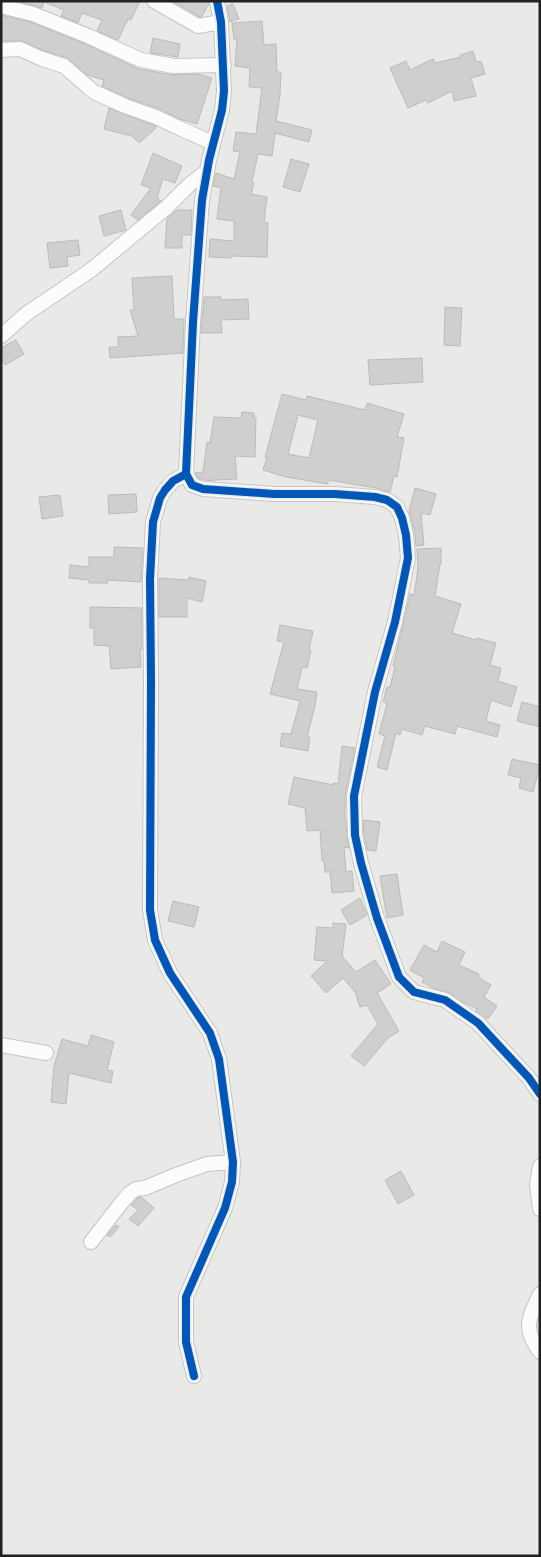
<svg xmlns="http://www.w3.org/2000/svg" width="541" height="1557" viewBox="0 0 541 1557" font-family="'Work Sans',sans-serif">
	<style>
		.building { fill: #cfd0ce; stroke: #bbbcba; fill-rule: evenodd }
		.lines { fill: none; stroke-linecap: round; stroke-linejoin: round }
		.minor-casing { stroke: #c4c5c3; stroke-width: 16 }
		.minor { stroke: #fcfcfc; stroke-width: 14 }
		.cycleway-casing { stroke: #eaebe7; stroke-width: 11 }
		.cycleway { stroke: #0057b8; stroke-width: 8 }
	</style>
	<rect width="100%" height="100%" fill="#e9eae8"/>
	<!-- building -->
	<g class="building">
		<polygon points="18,1 140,1 131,20 128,19 118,40 97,31 102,20 82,13 78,23 61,16 64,10 44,2 42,8"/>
		<polygon points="172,1 208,1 209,4 202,16 200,17"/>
		<polygon points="233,4 239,19 230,22 227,6"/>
		<polygon points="1,15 30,22 85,44 139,69 173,75 198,74 212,78 197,124 180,119 160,109 128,98 102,86 104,80 87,75 67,58 45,51 23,41 1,41"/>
		<polygon points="262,21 264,45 276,44 277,72 281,72 280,95 276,121 312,130 309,142 275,133 272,156 258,154 252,182 254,183 251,194 267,197 264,222 268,223 267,257 231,256 231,258 209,257 210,239 234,241 234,221 217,219 221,188 213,186 216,173 234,179 240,152 233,151 236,132 256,134 262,88 249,87 250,68 235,66 237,39 234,39 232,23"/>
		<polygon points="153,38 180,44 178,57 150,53"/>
		<polygon points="473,51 476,62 481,61 485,74 471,78 476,96 454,101 452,91 428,103 426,100 408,108 390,68 406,61 410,70 433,59 435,63 461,57 460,55"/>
		<polygon points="109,108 153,125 156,126 155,129 139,143 132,136 104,129"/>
		<polygon points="153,153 182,166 175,183 163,179 157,198 161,201 138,220 131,215 151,188 141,185"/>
		<polygon points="291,159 309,164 300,192 283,187"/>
		<polygon points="121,210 126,230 104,236 99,216"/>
		<polygon points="177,210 192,210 191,235 182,235 182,248 165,248 167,219"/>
		<polygon points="78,240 80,255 67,257 68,266 50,268 47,243"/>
		<polygon points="172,276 174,319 184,319 183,353 110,358 109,347 118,347 118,337 138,336 130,310 134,310 132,278"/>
		<polygon points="204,297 221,297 221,300 248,299 249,319 221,320 222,333 201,333"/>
		<polygon points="445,307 462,308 460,346 444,345"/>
		<polygon points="16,340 24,354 5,365 1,358 1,348"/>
		<polygon points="422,358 423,382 370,385 368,360"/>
		<path d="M282,394L306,400L307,396L365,410L367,403L404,414L397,437L404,438L397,477L394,476L390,492L376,488L328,480V484L286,477L263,470L267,457H265ZM298,415L318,420L309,458L288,454Z"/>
		<polygon points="242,412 254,413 254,418 256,418 255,457 235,456 237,479 214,480 214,481 205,480 198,478 195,473 203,472 207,442 210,443 214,417 241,418"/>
		<polygon points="415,488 436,494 430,515 421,513 424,545 416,546 415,533 409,511"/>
		<polygon points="136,494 137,512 109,514 108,495"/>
		<polygon points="60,495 63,516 42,519 39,497"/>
		<polygon points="114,547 143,548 141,582 107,580 108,583 89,583 89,580 69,578 70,565 89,567 89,557 114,557"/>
		<polygon points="441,548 441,564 440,564 435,596 461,604 452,633 476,640 477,638 496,643 490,665 501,668 498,681 517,687 511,707 491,700 486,721 500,725 497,737 457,726 455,734 425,726 422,735 402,729 400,735 396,733 387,770 377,767 385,736 379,734 387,703 383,702 387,687 390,687 395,667 393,666 410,594 414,595 418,568 417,549"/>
		<polygon points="189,577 206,581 202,602 187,598 187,617 159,617 159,578 188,580"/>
		<polygon points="90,607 142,608 142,649 140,649 141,667 111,669 109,646 94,645 94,628 90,628"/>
		<polygon points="280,625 313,631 309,650 311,651 307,668 302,667 297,689 317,692 315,706 307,737 310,737 308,751 280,746 282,733 291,734 300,701 270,694 284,642 277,641"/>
		<polygon points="522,702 540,707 540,727 517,721"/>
		<polygon points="342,746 355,748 345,796 345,818 349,848 344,847 346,872 352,871 354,891 332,893 330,872 325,872 324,861 322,861 320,830 307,831 305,808 288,804 294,777 333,785 333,783 338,784"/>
		<polygon points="512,759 540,765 533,792 519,788 521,778 508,775"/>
		<polygon points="363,820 380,822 376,851 367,850 364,834"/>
		<polygon points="397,874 403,915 387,918 380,876"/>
		<polygon points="360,898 367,915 350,925 341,910"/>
		<polygon points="173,901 199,907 194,927 168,921"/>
		<polygon points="333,923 346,924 342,956 356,972 375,960 391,984 377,993 399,1031 388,1038 364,1066 351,1056 378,1024 367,1005 360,1007 355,992 343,978 326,993 311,976 327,961 314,960 317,927 333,928"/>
		<polygon points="442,941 465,952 459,965 479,974 478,977 491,985 484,997 497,1006 488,1019 476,1011 477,1009 463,1002 450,993 433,988 422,982 424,978 410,970 424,945 437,952"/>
		<polygon points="91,1035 114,1042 107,1070 113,1071 111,1083 69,1073 66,1104 51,1102 54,1066 62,1039 88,1046"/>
		<polygon points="401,1171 414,1195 398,1204 385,1180"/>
		<polygon points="139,1197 141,1197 154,1208 138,1226 129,1219 138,1210 131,1205"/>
		<polygon points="116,1225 119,1227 110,1237 107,1235"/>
	</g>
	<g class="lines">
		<defs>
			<g id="minor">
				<polyline points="154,1 198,26 221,22"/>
				<polyline points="217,1 221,22 224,91 222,110 209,160 202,200 193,322 186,474 192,485 203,489 274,494 335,494 375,497 387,500 397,507 402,518 406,535 408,558 395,622 375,692 354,796 355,835 361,863 377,918 399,977 414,992 445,1000 478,1023 529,1078 540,1094"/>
				<polyline points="1,6 33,14 88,36 141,60 174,66 224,65"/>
				<polyline points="1,50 20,49 42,59 64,66 94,92 125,106 156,117 179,128 213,143"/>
				<polyline points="1,336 26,314 91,270 167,207 190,184 207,171"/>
				<polyline points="186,474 173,481 165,490 160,498 153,522 150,579 151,680 150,910 155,940 170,973 210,1033 219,1059 233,1162 232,1182 225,1208 186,1297 186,1342 194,1376"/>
				<polyline points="1,1045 46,1053"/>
				<polyline points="540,1166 537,1184 540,1209"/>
				<polyline points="91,1242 122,1202 130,1193 136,1189 145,1188 176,1175 207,1164 233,1162"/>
				<path d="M540,1294C529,1318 522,1328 540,1352"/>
			</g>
		</defs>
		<!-- minor casing -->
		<use href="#minor" class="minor-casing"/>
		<!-- minor -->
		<use href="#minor" class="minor"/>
		<defs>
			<g id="cycleway">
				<polyline points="217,1 221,22 224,91 222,110 209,160 202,200 193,322 186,474 192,485 203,489 274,494 335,494 375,497 387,500 397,507 402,518 406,535 408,558 395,622 375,692 354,796 355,835 361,863 377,918 399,977 414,992 445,1000 478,1023 529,1078 540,1094"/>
				<polyline points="186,474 173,481 165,490 160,498 153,522 150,579 151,680 150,910 155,940 170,973 210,1033 219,1059 233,1162 232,1182 225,1208 186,1297 186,1342 194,1376"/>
			</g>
		</defs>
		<!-- cycleway casing -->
		<use href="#cycleway" class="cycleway-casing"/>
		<!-- cycleway -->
		<use href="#cycleway" class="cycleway"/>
	</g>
	<!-- border -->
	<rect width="541" height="1557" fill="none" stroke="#222321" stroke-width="5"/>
</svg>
